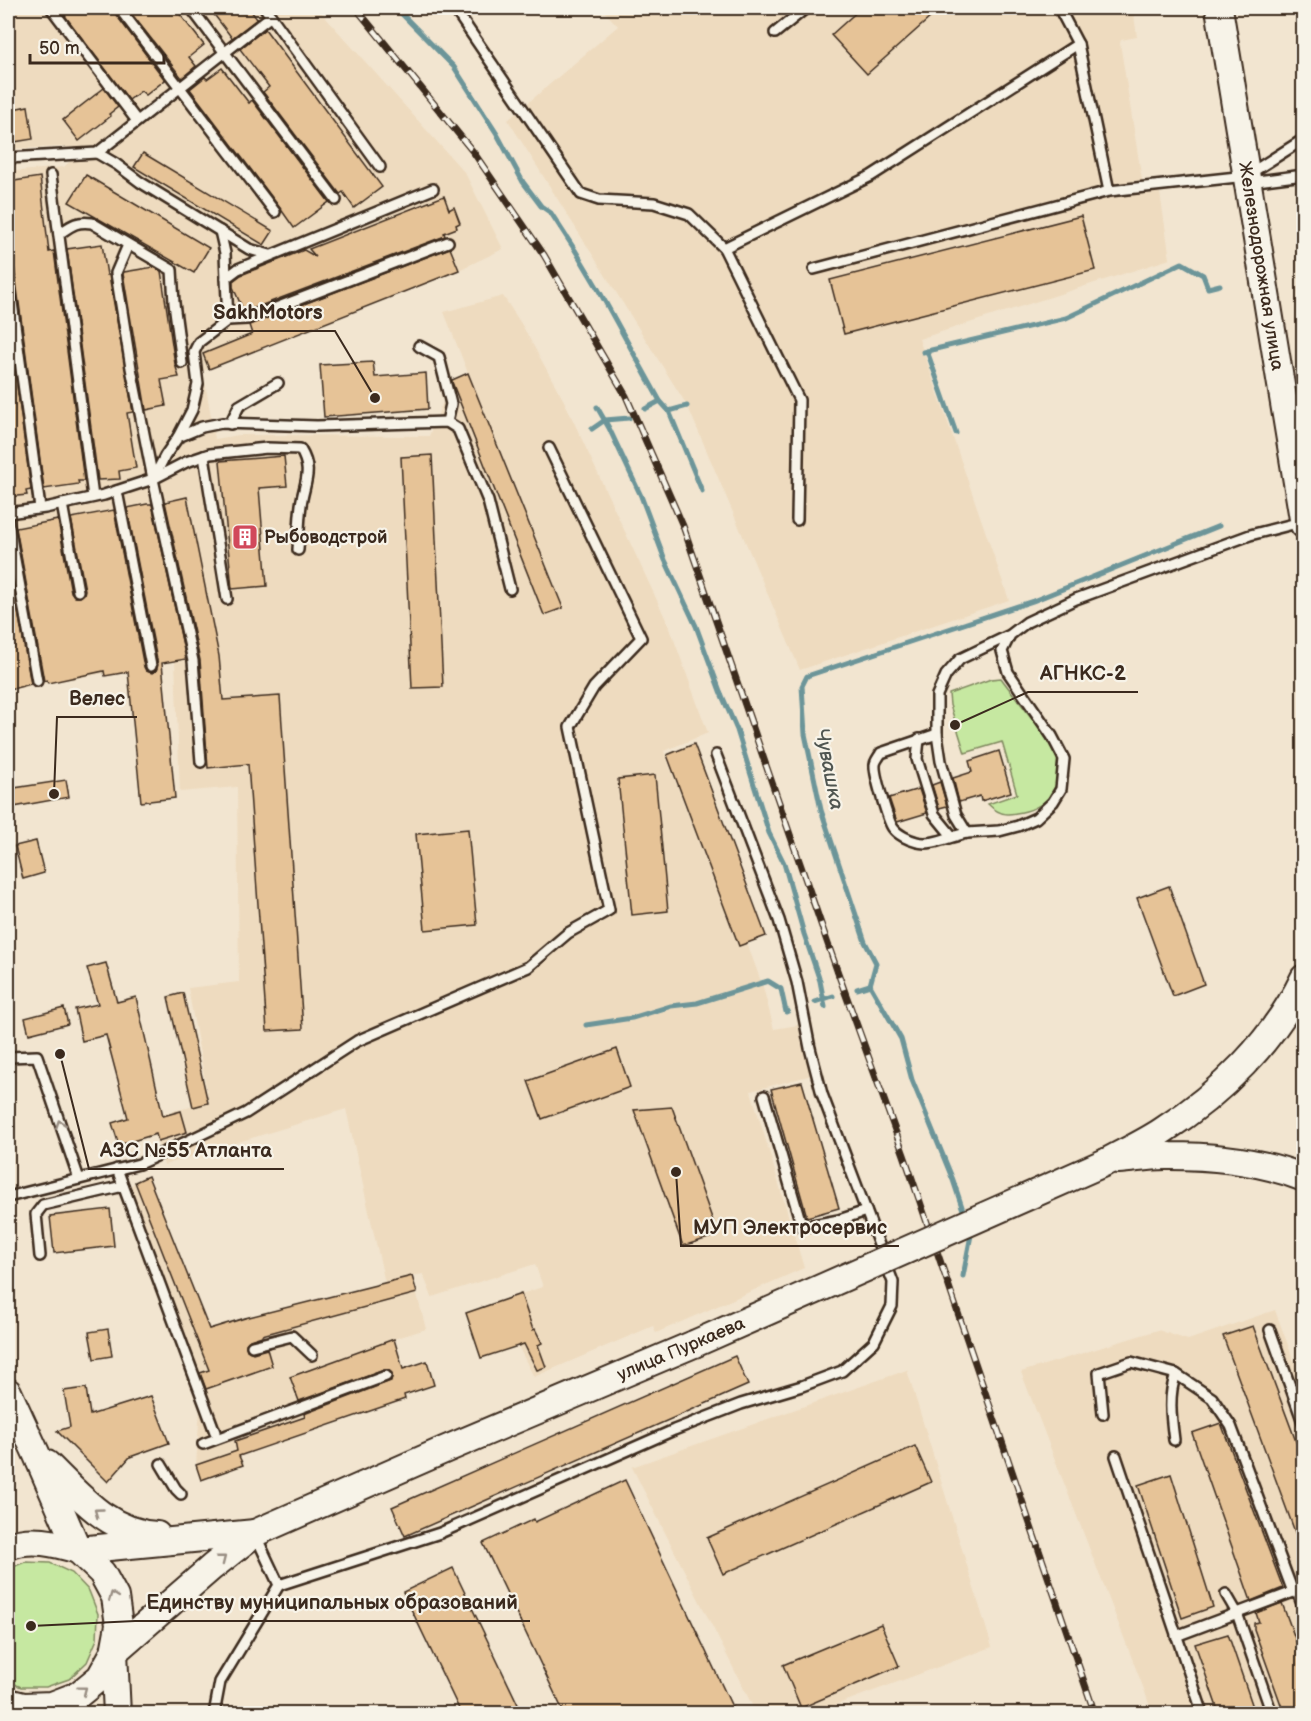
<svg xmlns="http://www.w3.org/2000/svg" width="1311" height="1721" viewBox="0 0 1311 1721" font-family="'Balsamiq Sans',sans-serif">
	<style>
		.built { fill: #eedbbf }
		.green { fill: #c6e8a1; stroke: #808960; stroke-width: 1.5 }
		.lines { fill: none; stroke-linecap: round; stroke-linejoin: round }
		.stream { stroke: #6c9599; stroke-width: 5 }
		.building { fill: #e6c397; stroke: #3b2a1e; stroke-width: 1.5 }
		.service-casing { stroke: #3b2a1e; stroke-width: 14 }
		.secondary-casing { stroke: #3b2a1e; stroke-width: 30 }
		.service { stroke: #f7f3e8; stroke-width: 9 }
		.secondary { stroke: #f7f3e8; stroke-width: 26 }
		.rail-casing { stroke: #3b2a1e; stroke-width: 7 }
		.rail { stroke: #f7f3e8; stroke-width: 4.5; stroke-dasharray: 14; stroke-linecap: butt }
		.secondary-bridge-casing { stroke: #3b2a1e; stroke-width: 30; stroke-linecap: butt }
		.secondary-bridge { stroke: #f7f3e8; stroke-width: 26 }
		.oneway { stroke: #998e83 }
		.labels { text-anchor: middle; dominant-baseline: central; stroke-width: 4.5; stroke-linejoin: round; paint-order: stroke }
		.street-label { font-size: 18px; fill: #3b2a1e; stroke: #f7f3e8 }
		.poi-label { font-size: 18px; font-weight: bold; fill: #3b2a1e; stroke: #f7f3e8; text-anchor: start }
		.water-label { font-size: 20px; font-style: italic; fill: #505651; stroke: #f7f3e8 }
		.leader { fill: none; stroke: #3b2a1e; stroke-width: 2 }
		.callout-dot { fill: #3b2a1e; stroke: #f7f3e8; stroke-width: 2 }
		.callout-label { font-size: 20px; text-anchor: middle; font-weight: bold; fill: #3b2a1e; stroke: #f7f3e8; stroke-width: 4.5; stroke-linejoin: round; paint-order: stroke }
	</style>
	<rect width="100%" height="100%" fill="#f2e5d0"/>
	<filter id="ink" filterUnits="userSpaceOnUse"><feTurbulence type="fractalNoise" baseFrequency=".0167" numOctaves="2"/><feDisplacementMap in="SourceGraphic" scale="12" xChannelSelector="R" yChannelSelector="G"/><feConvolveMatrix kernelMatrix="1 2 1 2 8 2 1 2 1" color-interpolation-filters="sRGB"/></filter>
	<g filter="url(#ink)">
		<!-- built -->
		<g class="built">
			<polygon points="8,8 317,8 465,173 503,249 459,270 203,371 215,439 239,435 429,436 452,380 468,373 444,312 503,296 522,325 564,401 669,626 708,733 664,751 739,946 747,943 763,987 774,1029 798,1025 812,1075 751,1091 804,1268 656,1333 653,1326 534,1377 518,1346 510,1321 521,1294 543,1287 535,1264 432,1297 423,1274 412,1276 426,1329 394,1339 405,1399 240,1456 243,1465 201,1480 196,1465 200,1409 122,1196 135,1182 148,1176 209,1329 245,1318 385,1283 346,1109 164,1165 150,1116 209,1103 188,988 239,982 237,787 180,792 175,661 8,690 8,171 20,171 64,167 83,148 59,147 8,149"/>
			<polygon points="601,8 1133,8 1137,37 1121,40 1120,43 1142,180 1160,193 1170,259 919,339 1009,600 800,670 688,407 508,120 618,26"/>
			<polygon points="1275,1310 1303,1386 1303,1713 1152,1713 1145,1692 1021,1372 1158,1330 1188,1340"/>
			<polygon points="907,1370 992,1647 814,1713 756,1713 632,1467"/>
		</g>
		<!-- green -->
		<g class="green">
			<path d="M1001,678C1016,699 1052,740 1058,762C1060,772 1058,781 1054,789C1050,800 1037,808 1026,811C1010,815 1001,817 988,804L1017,794L1002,742L965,753L950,705L949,694L991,679Z"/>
			<polygon points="25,1562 50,1563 72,1573 89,1591 98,1614 97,1639 87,1662 69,1679 46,1687 21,1687 8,1681 8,1569"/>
		</g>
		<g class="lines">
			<!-- stream -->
			<g class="stream">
				<polyline points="396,8 454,67 497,134 523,182 541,206 551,213 575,250 597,287 660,401 669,411 687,406"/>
				<polyline points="1302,262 1304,261"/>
				<polyline points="927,351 956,433"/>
				<polyline points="923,352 1066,318 1182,263 1203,275 1208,288 1220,285"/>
				<polyline points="597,407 609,428 641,496 665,560 696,626 720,691 737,730 769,833 784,863 804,934 820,981 825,1007"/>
				<polyline points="645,409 660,401"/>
				<polyline points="669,411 702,491"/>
				<polyline points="592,429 605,420 629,418"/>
				<polyline points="857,989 870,985"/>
				<polyline points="815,1002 833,996"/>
				<polyline points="586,1025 632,1018 671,1006 697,1003 768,981 781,989 786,1012 788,1011"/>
				<polyline points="965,1216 953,1180 912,1080 901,1039 870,985 876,963 865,942 821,810 805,734 802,686 807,676 1033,601 1219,526"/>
				<polyline points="963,1276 971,1235 969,1230"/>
			</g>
		</g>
		<!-- building -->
		<g class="building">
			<polygon points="59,8 112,8 114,12 165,80 146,95 141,91 129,100"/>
			<polygon points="127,8 175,8 204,45 189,57 196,66 182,78"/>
			<polygon points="209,8 249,8 257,19 232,38"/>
			<polygon points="861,8 941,8 867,74 831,35"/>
			<polygon points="265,29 382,187 354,208 343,192 340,194 263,92 269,87 240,49"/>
			<polygon points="222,68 249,103 252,100 329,202 294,228 280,208 190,89 205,77 207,79"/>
			<polygon points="104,88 118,107 109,114 111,116 79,141 63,120"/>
			<polygon points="28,106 33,139 8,143 8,110"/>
			<polygon points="143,153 273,231 264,245 134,167"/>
			<polygon points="86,175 209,248 194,273 69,202"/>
			<polygon points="40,177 49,252 54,251 84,481 78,481 79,484 44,489 8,221 8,182"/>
			<polygon points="444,196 449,210 454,207 460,223 456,225 457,228 444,233 445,236 244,312 233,287 233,281 241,275 304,250 316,257 309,249"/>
			<polygon points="1081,216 1095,270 844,334 830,280"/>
			<polygon points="102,244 107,275 109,275 133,412 127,413 136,468 119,471 120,479 98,480 67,249"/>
			<polygon points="450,248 459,270 209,369 203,354 252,334 249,325"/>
			<polygon points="154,267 161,271 175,364 179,377 161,380 166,406 146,410 123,274 124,272"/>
			<polygon points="8,319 31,490 26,491 27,495 8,497"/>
			<polygon points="373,362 375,377 426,373 428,409 324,417 320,365"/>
			<polygon points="468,373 563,608 544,615 452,382 452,380"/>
			<polygon points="432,455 443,687 412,688 401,457"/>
			<polygon points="284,456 287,486 259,488 267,586 232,589 220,461"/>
			<polygon points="187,497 219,656 223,700 280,696 303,1029 267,1031 248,764 208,768 200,660 165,502"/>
			<polygon points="147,504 152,504 186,659 162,663 175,798 141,802 128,672 105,676 104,671 48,683 47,680 44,681 16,528 58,520 71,592 75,597 80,597 84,594 85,590 71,518 114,510 144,667 146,671 152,673 156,671 158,665 127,508"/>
			<polygon points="8,556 31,684 8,690"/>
			<polygon points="694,744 766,936 739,946 667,755"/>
			<polygon points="999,751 1011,792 981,801 980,796 959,802 953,778 972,772 969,761"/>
			<polygon points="655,775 668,911 632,915 618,779"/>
			<polygon points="66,780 69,797 8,808 8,789"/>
			<polygon points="940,782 947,806 939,808 932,785"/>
			<polygon points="919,789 927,813 897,822 889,798"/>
			<polygon points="468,829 477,925 425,930 416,834"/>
			<polygon points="36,841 44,873 23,879 15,846"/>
			<polygon points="1169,886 1204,984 1173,996 1137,898"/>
			<polygon points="106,963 117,1002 136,997 163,1116 181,1111 187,1132 158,1141 156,1134 119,1145 112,1123 128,1118 106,1035 82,1041 75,1009 98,1004 87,968"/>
			<polygon points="183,993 208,1103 193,1107 168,997"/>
			<polygon points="64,1008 68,1024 29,1034 25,1018"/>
			<polygon points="617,1049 630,1087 542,1119 528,1081"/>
			<polygon points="802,1082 839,1208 807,1217 771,1089"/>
			<polygon points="672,1107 718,1235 683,1246 634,1110"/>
			<polygon points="148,1176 209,1329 245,1318 412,1276 417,1293 262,1335 262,1336 250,1340 246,1344 247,1350 253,1353 267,1349 272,1366 206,1389 200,1373 209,1370 135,1182"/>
			<polygon points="110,1209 114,1246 54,1253 50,1216"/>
			<polygon points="521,1294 533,1330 535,1329 542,1343 538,1345 546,1367 537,1370 524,1344 481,1358 466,1313"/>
			<polygon points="1253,1326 1304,1463 1304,1550 1302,1551 1223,1336"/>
			<polygon points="108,1329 112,1356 94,1359 89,1332"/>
			<polygon points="394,1339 403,1369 427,1361 434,1385 404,1395 405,1399 239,1456 243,1465 201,1480 196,1465 237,1451 235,1441 305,1417 304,1414 391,1381 392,1373 388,1370 384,1370 299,1401 290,1377"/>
			<polygon points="735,1356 748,1385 405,1536 392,1507"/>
			<polygon points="86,1388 90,1415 151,1396 169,1443 130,1457 108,1482 57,1431 70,1427 64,1391"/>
			<polygon points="1221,1423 1283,1588 1251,1601 1192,1433"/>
			<polygon points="915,1446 931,1482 723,1574 707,1538"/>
			<polygon points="1171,1474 1213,1607 1182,1618 1138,1485"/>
			<polygon points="625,1480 735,1713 564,1713 483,1543 534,1519 535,1522"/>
			<polygon points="453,1568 522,1713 461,1713 403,1592"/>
			<polygon points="1282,1603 1304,1663 1304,1713 1284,1713 1254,1629 1254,1623 1259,1622 1256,1613"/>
			<polygon points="881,1624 899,1666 801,1708 783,1665"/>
			<polygon points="1228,1634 1255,1713 1219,1713 1195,1644"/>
		</g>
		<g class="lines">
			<defs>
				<g id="service">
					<polyline points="51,8 137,121"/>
					<polyline points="119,8 275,212"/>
					<polyline points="191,8 336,200"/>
					<polyline points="265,8 380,167"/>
					<polyline points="454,8 581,194 599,200 654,203 689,214 724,248"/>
					<polyline points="1059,8 1078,44 1109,191 1246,176 1304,139"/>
					<polyline points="775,33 806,8"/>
					<polyline points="97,153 116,164 140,182 249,249 270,255"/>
					<polyline points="8,158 97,153 271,16"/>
					<polyline points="51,175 93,497"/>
					<polyline points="1249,182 1304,175"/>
					<polyline points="220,231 225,253 226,278"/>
					<path d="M59,234C72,225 76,221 92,223L172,270L174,303L182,363"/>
					<polyline points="128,245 116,273 131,368 153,479 193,661 201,762"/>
					<polyline points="814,269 1109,191"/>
					<polyline points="8,273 40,508"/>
					<polyline points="228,320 226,278 238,269 433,189"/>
					<polyline points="419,346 439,357 451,404 447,422"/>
					<polyline points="230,424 239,406 278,383"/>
					<polyline points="178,437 192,410 198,384 194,352 199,342 228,320 247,319 448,242"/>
					<polyline points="204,456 227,599"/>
					<polyline points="153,479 165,456 178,437 202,427 222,423 317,426 447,422 458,429 488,501 510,589"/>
					<polyline points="117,491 151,666"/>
					<polyline points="62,504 78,591"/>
					<path d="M8,513L45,508L104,495L153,479L186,462L210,454L267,448L300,449C314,472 304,482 301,505C299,520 299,535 298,550"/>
					<polyline points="797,520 799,400 724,248 871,176 1078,44"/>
					<polyline points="8,521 37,681"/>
					<polyline points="1010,635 1002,651 1008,672 1052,736 1064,759 1061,789 1053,802 1036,818 1018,826 999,831 967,833 956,815 941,761 937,734 937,695 946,675 960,659 1010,635 1027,622 1076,599 1250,535 1301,522"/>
					<path d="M937,734L881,753C879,757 875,761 875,765C874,774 888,821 893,828C898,835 909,840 917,842C932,846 951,836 967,833"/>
					<polyline points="919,739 917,759 934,814 952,836"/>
					<polyline points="8,1057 37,1056 79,1179"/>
					<polyline points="764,1096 802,1227 839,1220 866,1211"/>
					<polyline points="117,1169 215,1432"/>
					<polyline points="8,1197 139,1164 150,1159 246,1113 357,1041 528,967 568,933 609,910 570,727 594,687 641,638 549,448"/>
					<polyline points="40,1256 36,1214 43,1205 123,1186"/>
					<polyline points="1270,1330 1304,1425"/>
					<polyline points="252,1346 292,1336 312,1355"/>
					<polyline points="1103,1414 1099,1373 1131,1362 1176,1374 1212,1398 1231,1426 1293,1592"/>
					<path d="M1174,1440C1171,1417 1168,1395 1176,1374"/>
					<polyline points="203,1444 386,1376"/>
					<polyline points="1116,1456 1203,1714"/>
					<polyline points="161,1464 176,1489 181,1494"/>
					<polyline points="279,1585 440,1533 674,1430 741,1404 802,1386 842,1371 874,1342 892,1306 893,1282 822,1094 810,1048 797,982 779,920 716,755"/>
					<polyline points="1297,1591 1304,1609"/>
					<polyline points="1226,1594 1237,1613 1272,1714"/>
					<polyline points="1176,1636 1304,1588"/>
					<polyline points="214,1714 220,1682 279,1585 255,1534"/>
				</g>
				<g id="secondary">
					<polyline points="1219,8 1304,525"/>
					<path d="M1118,1160C1135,1159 1153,1155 1170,1156C1214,1156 1262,1161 1304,1178"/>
					<path d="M1106,1162C1124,1152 1144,1143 1162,1131C1220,1094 1274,1041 1304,978"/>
					<polyline points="8,1392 36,1453 78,1550 102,1573 115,1597 119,1625 114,1652 117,1714"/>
					<path d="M47,1464C79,1495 109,1533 157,1535"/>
					<path d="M8,1546C31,1537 55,1543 78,1550L255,1533"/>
					<polyline points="8,1702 24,1706 52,1705 78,1695 100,1677 114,1652 212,1567 255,1533 444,1450 694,1344"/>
				</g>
			</defs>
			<!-- service casing -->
			<use href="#service" class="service-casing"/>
			<!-- secondary casing -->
			<use href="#secondary" class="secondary-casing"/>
			<!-- service -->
			<use href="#service" class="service"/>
			<!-- secondary -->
			<use href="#secondary" class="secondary"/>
			<defs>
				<polyline id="rail" points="356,8 474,153 544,255 626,396 683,526 838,973 904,1155 1095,1714"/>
			</defs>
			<!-- rail casing -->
			<use href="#rail" class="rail-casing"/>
			<!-- rail -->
			<use href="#rail" class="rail"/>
			<defs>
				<polyline id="secondary-bridge" points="694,1344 1106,1162"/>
			</defs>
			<!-- secondary-bridge casing -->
			<use href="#secondary-bridge" class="secondary-bridge-casing"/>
			<!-- secondary-bridge -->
			<use href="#secondary-bridge" class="secondary-bridge"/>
		</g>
		<!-- one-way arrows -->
		<defs><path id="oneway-chevron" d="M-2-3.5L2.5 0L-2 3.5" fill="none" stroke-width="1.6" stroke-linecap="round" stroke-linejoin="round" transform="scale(1.5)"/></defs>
		<g class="oneway">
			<use href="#oneway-chevron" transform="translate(60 1124) rotate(-109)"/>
			<use href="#oneway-chevron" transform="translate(98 1512) rotate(-144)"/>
			<use href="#oneway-chevron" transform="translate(222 1559) rotate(-38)"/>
			<use href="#oneway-chevron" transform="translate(113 1596) rotate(-111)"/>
			<use href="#oneway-chevron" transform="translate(83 1690) rotate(-37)"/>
		</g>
	</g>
	<!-- icons -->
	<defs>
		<symbol id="building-square" viewBox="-11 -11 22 22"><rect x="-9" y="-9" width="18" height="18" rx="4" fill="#d1495b" stroke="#f7f3e8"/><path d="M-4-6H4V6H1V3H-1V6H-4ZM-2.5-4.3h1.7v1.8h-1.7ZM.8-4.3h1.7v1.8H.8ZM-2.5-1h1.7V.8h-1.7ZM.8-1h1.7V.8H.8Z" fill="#fff"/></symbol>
	</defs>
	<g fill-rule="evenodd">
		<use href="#building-square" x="230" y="522" width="30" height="30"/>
	</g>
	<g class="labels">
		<!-- street labels -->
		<g class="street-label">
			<text transform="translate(1261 266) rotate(81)">Железнодорожная улица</text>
			<text transform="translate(681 1349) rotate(-23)">улица Пуркаева</text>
		</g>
		<!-- poi labels -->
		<g class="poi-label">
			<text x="264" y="537">Рыбоводстрой</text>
		</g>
		<!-- water labels -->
		<g class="water-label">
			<text transform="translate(829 769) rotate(79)">Чувашка</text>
		</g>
	</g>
	<!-- callouts -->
	<path class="leader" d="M375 398L335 331H201M955 725L1028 692H1138M54 794L57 717H137M60 1054L89 1169H284M676 1172L681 1246H899M31 1626L135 1621H530"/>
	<g class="callout-dot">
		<circle cx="375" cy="398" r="6"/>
		<circle cx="955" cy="725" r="6"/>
		<circle cx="54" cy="794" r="6"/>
		<circle cx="60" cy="1054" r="6"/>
		<circle cx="676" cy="1172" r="6"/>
		<circle cx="31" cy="1626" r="6"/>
	</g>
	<g class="callout-label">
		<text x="268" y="319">SakhMotors</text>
		<text x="1083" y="680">АГНКС-2</text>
		<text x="97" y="705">Велес</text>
		<text x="186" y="1157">АЗС №55 Атланта</text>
		<text x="790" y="1234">МУП Электросервис</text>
		<text x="332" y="1609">Единству муниципальных образований</text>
	</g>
	<!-- margin -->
	<rect width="1311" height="1721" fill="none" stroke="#f7f3e8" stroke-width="30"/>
	<rect x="15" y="15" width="1281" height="1691" fill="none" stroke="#3b2a1e" stroke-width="2" filter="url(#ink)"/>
	<!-- scale -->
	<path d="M30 54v9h134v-9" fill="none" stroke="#3b2a1e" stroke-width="3"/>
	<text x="39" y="54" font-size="18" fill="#3b2a1e" stroke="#f7f3e8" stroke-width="4.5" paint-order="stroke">50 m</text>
</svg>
